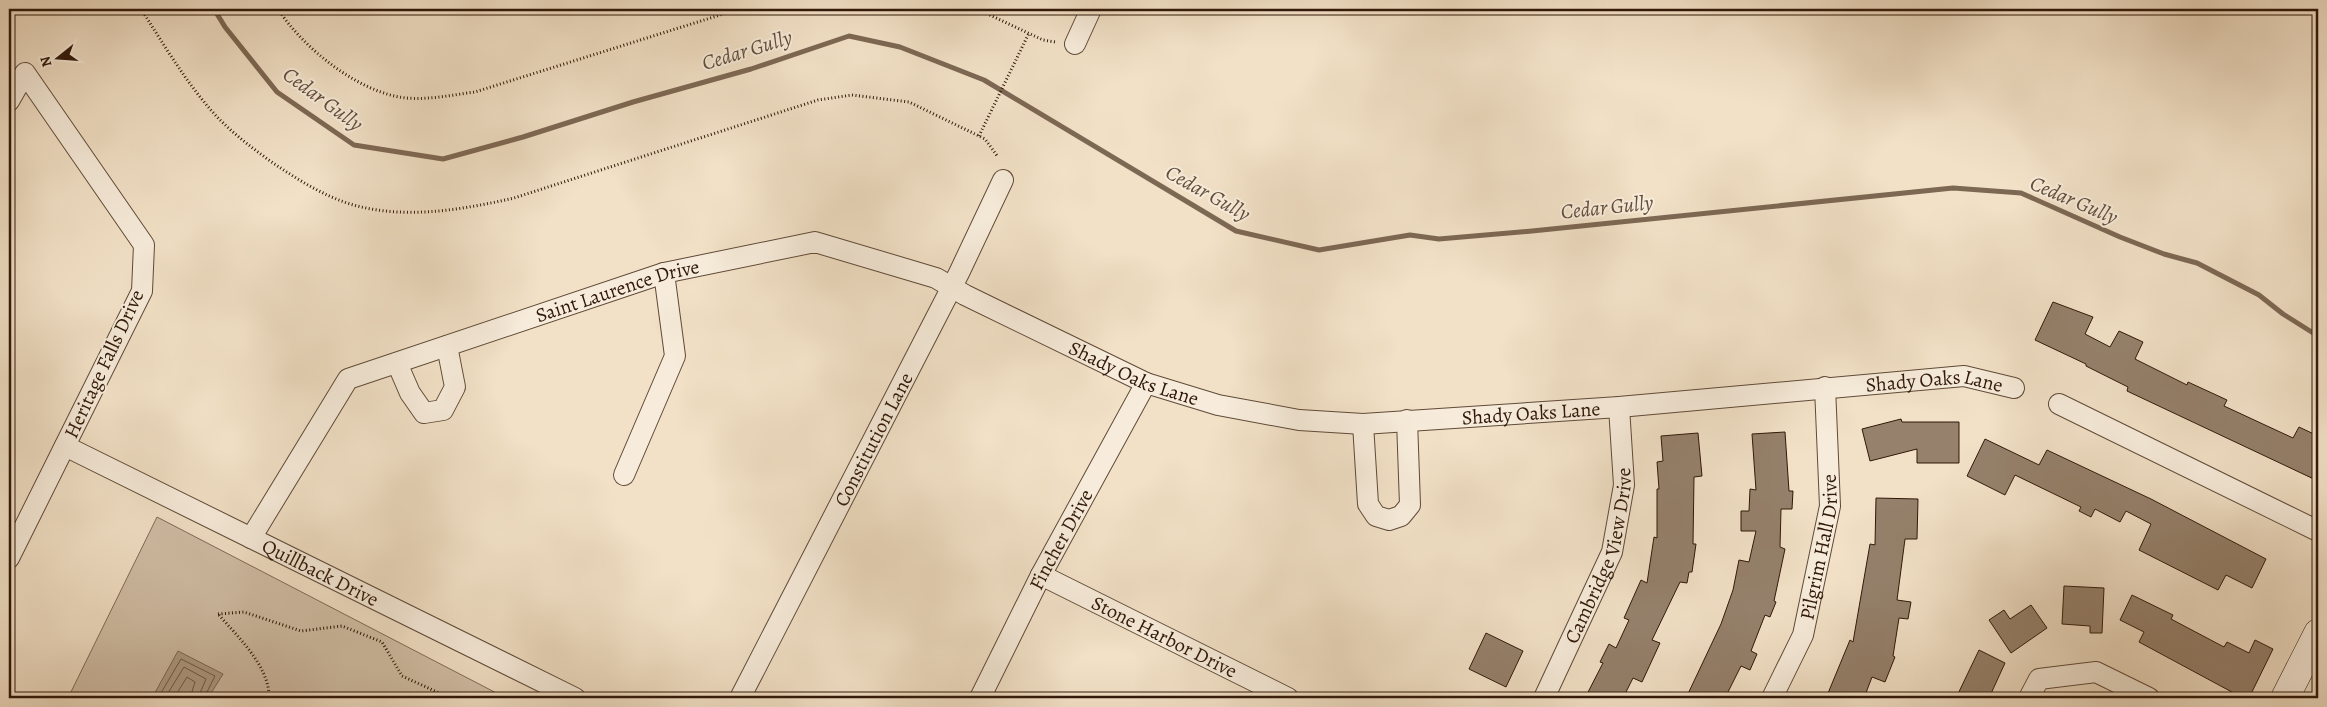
<svg xmlns="http://www.w3.org/2000/svg" width="2327" height="707" viewBox="0 0 2327 707" font-family="Alegreya,serif">
	<style>
		.green { fill: #d1bfa7; stroke: #806c58 }
		.water { fill: #b09d86; stroke: #7d6854 }
		.lines { fill: none; stroke-linecap: round; stroke-linejoin: round }
		.shore { stroke: #705a48; stroke-width: 1 }
		.stream { stroke: #7d6854; stroke-width: 5 }
		.building { fill: #95816c; stroke: #301809 }
		.minor-casing { stroke: #604a38; stroke-width: 22 }
		.secondary-casing { stroke: #301809; stroke-width: 29 }
		.path { stroke: #301809; stroke-width: 3; stroke-dasharray: 1 2.5; stroke-linecap: butt }
		.minor { stroke: #f7ecdb; stroke-width: 20 }
		.secondary { stroke: #f7ecdb; stroke-width: 28 }
		.labels { text-anchor: middle; dominant-baseline: central; stroke-width: 4; stroke-linejoin: round; paint-order: stroke }
		.street-label { font-size: 20px; fill: #301809; stroke: #f7ecdb }
		.water-label { font-size: 21px; font-style: italic; fill: #634d3b; stroke: #f7ecdb }
	</style>
	<rect width="100%" height="100%" fill="#f2e1c7"/>
	<filter id="stains"><feTurbulence type="fractalNoise" baseFrequency=".004" numOctaves="4"/><feColorMatrix values="0 0 0 0 .2 0 0 0 0 .09 0 0 0 0 .02 0 0 0 .5 -.17"/></filter>
	<radialGradient id="worn" r=".72"><stop offset=".6" stop-color="#630" stop-opacity="0"/><stop offset="1" stop-color="#630" stop-opacity=".3"/></radialGradient>
	<!-- green -->
	<polygon class="green" points="157,517 506,698 68,698"/>
	<!-- water -->
	<polygon class="water" points="178,651 223,674 208,698 152,698"/>
	<g class="lines">
		<!-- shore -->
		<g class="shore">
			<polyline points="158,698 181,659 215,676 204,698"/>
			<polyline points="165,698 184,667 206,679 198,698"/>
			<polyline points="174,698 187,677 195,682 190,698"/>
		</g>
		<!-- stream -->
		<polyline class="stream" points="214,9 225,27 277,92 354,145 443,159 523,137 633,102 751,69 849,36 900,47 984,80 1236,231 1319,250 1410,235 1439,239 1532,231 1953,188 2021,193 2120,237 2164,254 2197,263 2259,295 2283,314 2318,336"/>
	</g>
	<!-- building -->
	<g class="building">
		<polygon points="2053,302 2093,317 2085,334 2110,347 2119,331 2143,342 2135,359 2187,385 2188,382 2227,400 2224,406 2293,438 2299,427 2318,436 2318,481 2127,391 2128,387 2086,366 2086,364 2035,340"/>
		<polygon points="1901,419 1902,422 1959,422 1959,463 1917,463 1917,449 1870,461 1862,429"/>
		<polygon points="1785,432 1789,491 1793,491 1792,509 1781,509 1780,547 1785,549 1774,601 1776,602 1770,617 1765,615 1751,651 1757,654 1750,670 1741,666 1725,698 1686,698 1721,624 1733,590 1739,560 1749,562 1756,531 1741,531 1741,511 1749,511 1750,489 1756,490 1752,434"/>
		<polygon points="1698,433 1702,476 1694,477 1693,544 1696,544 1692,572 1689,572 1687,583 1680,582 1652,640 1660,643 1642,682 1633,678 1623,698 1585,698 1603,663 1600,662 1609,644 1616,648 1629,620 1624,618 1641,580 1647,583 1654,537 1657,538 1657,489 1659,489 1657,462 1663,461 1661,436"/>
		<polygon points="1985,439 2039,465 2047,450 2151,499 2266,559 2252,588 2226,575 2218,590 2139,550 2151,524 2126,511 2120,522 2095,509 2091,517 2079,511 2081,507 2015,475 2005,495 1967,476"/>
		<polygon points="1876,498 1918,499 1917,539 1905,539 1897,600 1911,602 1908,619 1899,618 1893,656 1895,657 1885,682 1872,677 1864,698 1826,698 1850,640 1853,642 1870,544 1875,545"/>
		<polygon points="2064,586 2104,588 2102,633 2090,633 2090,626 2062,624"/>
		<polygon points="2132,595 2173,615 2171,619 2224,647 2227,642 2249,653 2255,640 2273,649 2249,698 2243,698 2139,642 2144,632 2120,620"/>
		<polygon points="2031,605 2047,628 2011,653 1989,620 2004,610 2010,619"/>
		<polygon points="1486,633 1523,651 1506,687 1469,669"/>
		<polygon points="1979,650 2005,663 1989,698 1956,698"/>
	</g>
	<g class="lines">
		<defs>
			<g id="minor">
				<polyline points="1075,44 1091,9"/>
				<polyline points="9,101 25,73 144,245 142,291 9,558"/>
				<polyline points="397,363 410,393 424,413 443,410 455,387 447,346"/>
				<polyline points="2059,404 2318,531"/>
				<polyline points="1363,424 1368,504 1376,516 1389,520 1401,516 1410,505 1407,420"/>
				<path id="s1" d="M65,446L575,698"/>
				<polyline points="624,475 675,356 664,273"/>
				<path id="s2" d="M251,538L348,379L664,273L815,242L936,278L965,295L1146,383L1218,405L1299,420L1363,424L1619,407L1964,376L2014,388"/>
				<path id="s3" d="M1041,575L1288,698"/>
				<path id="s4" d="M740,698L959,273L1003,180"/>
				<path id="s5" d="M980,698L1041,575L1146,383"/>
				<path id="s6" d="M1544,698L1612,552L1624,485L1619,407"/>
				<path id="s7" d="M1772,698L1803,635L1830,506L1825,387"/>
				<polyline points="2029,698 2039,679 2096,672 2149,698"/>
			</g>
			<polyline id="secondary" points="2285,698 2318,633"/>
		</defs>
		<!-- minor casing -->
		<use href="#minor" class="minor-casing"/>
		<!-- secondary casing -->
		<use href="#secondary" class="secondary-casing"/>
		<!-- path -->
		<g class="path">
			<path d="M141,9C161,40 181,74 205,103C224,127 248,145 273,163C297,179 322,195 350,204C403,220 461,210 514,198L818,100L852,95L909,102L979,136L985,139L998,157"/>
			<path d="M278,9C303,48 359,93 406,98C429,100 452,95 475,92L739,9"/>
			<polyline points="977,9 1043,40 1055,42"/>
			<polyline points="979,136 1029,33"/>
			<polyline points="218,614 244,612 301,631 342,626 382,642 402,676 450,698"/>
			<path d="M219,615C238,637 270,667 269,698"/>
		</g>
		<!-- minor -->
		<use href="#minor" class="minor"/>
		<!-- secondary -->
		<use href="#secondary" class="secondary"/>
	</g>
	<g class="labels">
		<!-- street labels -->
		<g class="street-label">
			<text stroke="none"><textPath href="#s2" startOffset="470">Saint Laurence Drive</textPath></text>
			<text transform="translate(104 364) rotate(-65)">Heritage Falls Drive</text>
			<text stroke="none"><textPath href="#s2" startOffset="1020">Shady Oaks Lane</textPath></text>
			<text stroke="none"><textPath href="#s2" startOffset="1830">Shady Oaks Lane</textPath></text>
			<text stroke="none"><textPath href="#s2" startOffset="1425">Shady Oaks Lane</textPath></text>
			<text stroke="none"><textPath href="#s4" startOffset="291">Constitution Lane</textPath></text>
			<text stroke="none"><textPath href="#s5" startOffset="178">Fincher Drive</textPath></text>
			<text stroke="none"><textPath href="#s7" startOffset="160">Pilgrim Hall Drive</textPath></text>
			<text stroke="none"><textPath href="#s6" startOffset="154">Cambridge View Drive</textPath></text>
			<text stroke="none"><textPath href="#s1" startOffset="285">Quillback Drive</textPath></text>
			<text stroke="none"><textPath href="#s3" startOffset="138">Stone Harbor Drive</textPath></text>
		</g>
		<!-- water labels -->
		<g class="water-label">
			<text transform="translate(747 50) rotate(-17)">Cedar Gully</text>
			<text transform="translate(323 99) rotate(36)">Cedar Gully</text>
			<text transform="translate(1208 193) rotate(29)">Cedar Gully</text>
			<text transform="translate(2074 200) rotate(23)">Cedar Gully</text>
			<text transform="translate(1607 207) rotate(-6)">Cedar Gully</text>
		</g>
	</g>
	<!-- margin -->
	<rect width="2327" height="707" fill="none" stroke="#f2e1c7" stroke-width="30"/>
	<rect x="10" y="10" width="2307" height="687" fill="none" stroke="#301809" stroke-width="2.5"/>
	<rect x="15" y="15" width="2297" height="677" fill="none" stroke="#301809"/>
	<!-- north arrow -->
	<g transform="translate(58 58) rotate(253)" stroke="#f7ecdb" stroke-width="4" paint-order="stroke">
	<path d="M0-4L9 19L0 12L-9 19Z" fill="#301809"/>
	<text y="-8" font-size="14" font-weight="bold" text-anchor="middle" fill="#301809">N</text>
	</g>
	<rect width="100%" height="100%" filter="url(#stains)"/>
	<rect width="100%" height="100%" fill="url(#worn)"/>
</svg>
